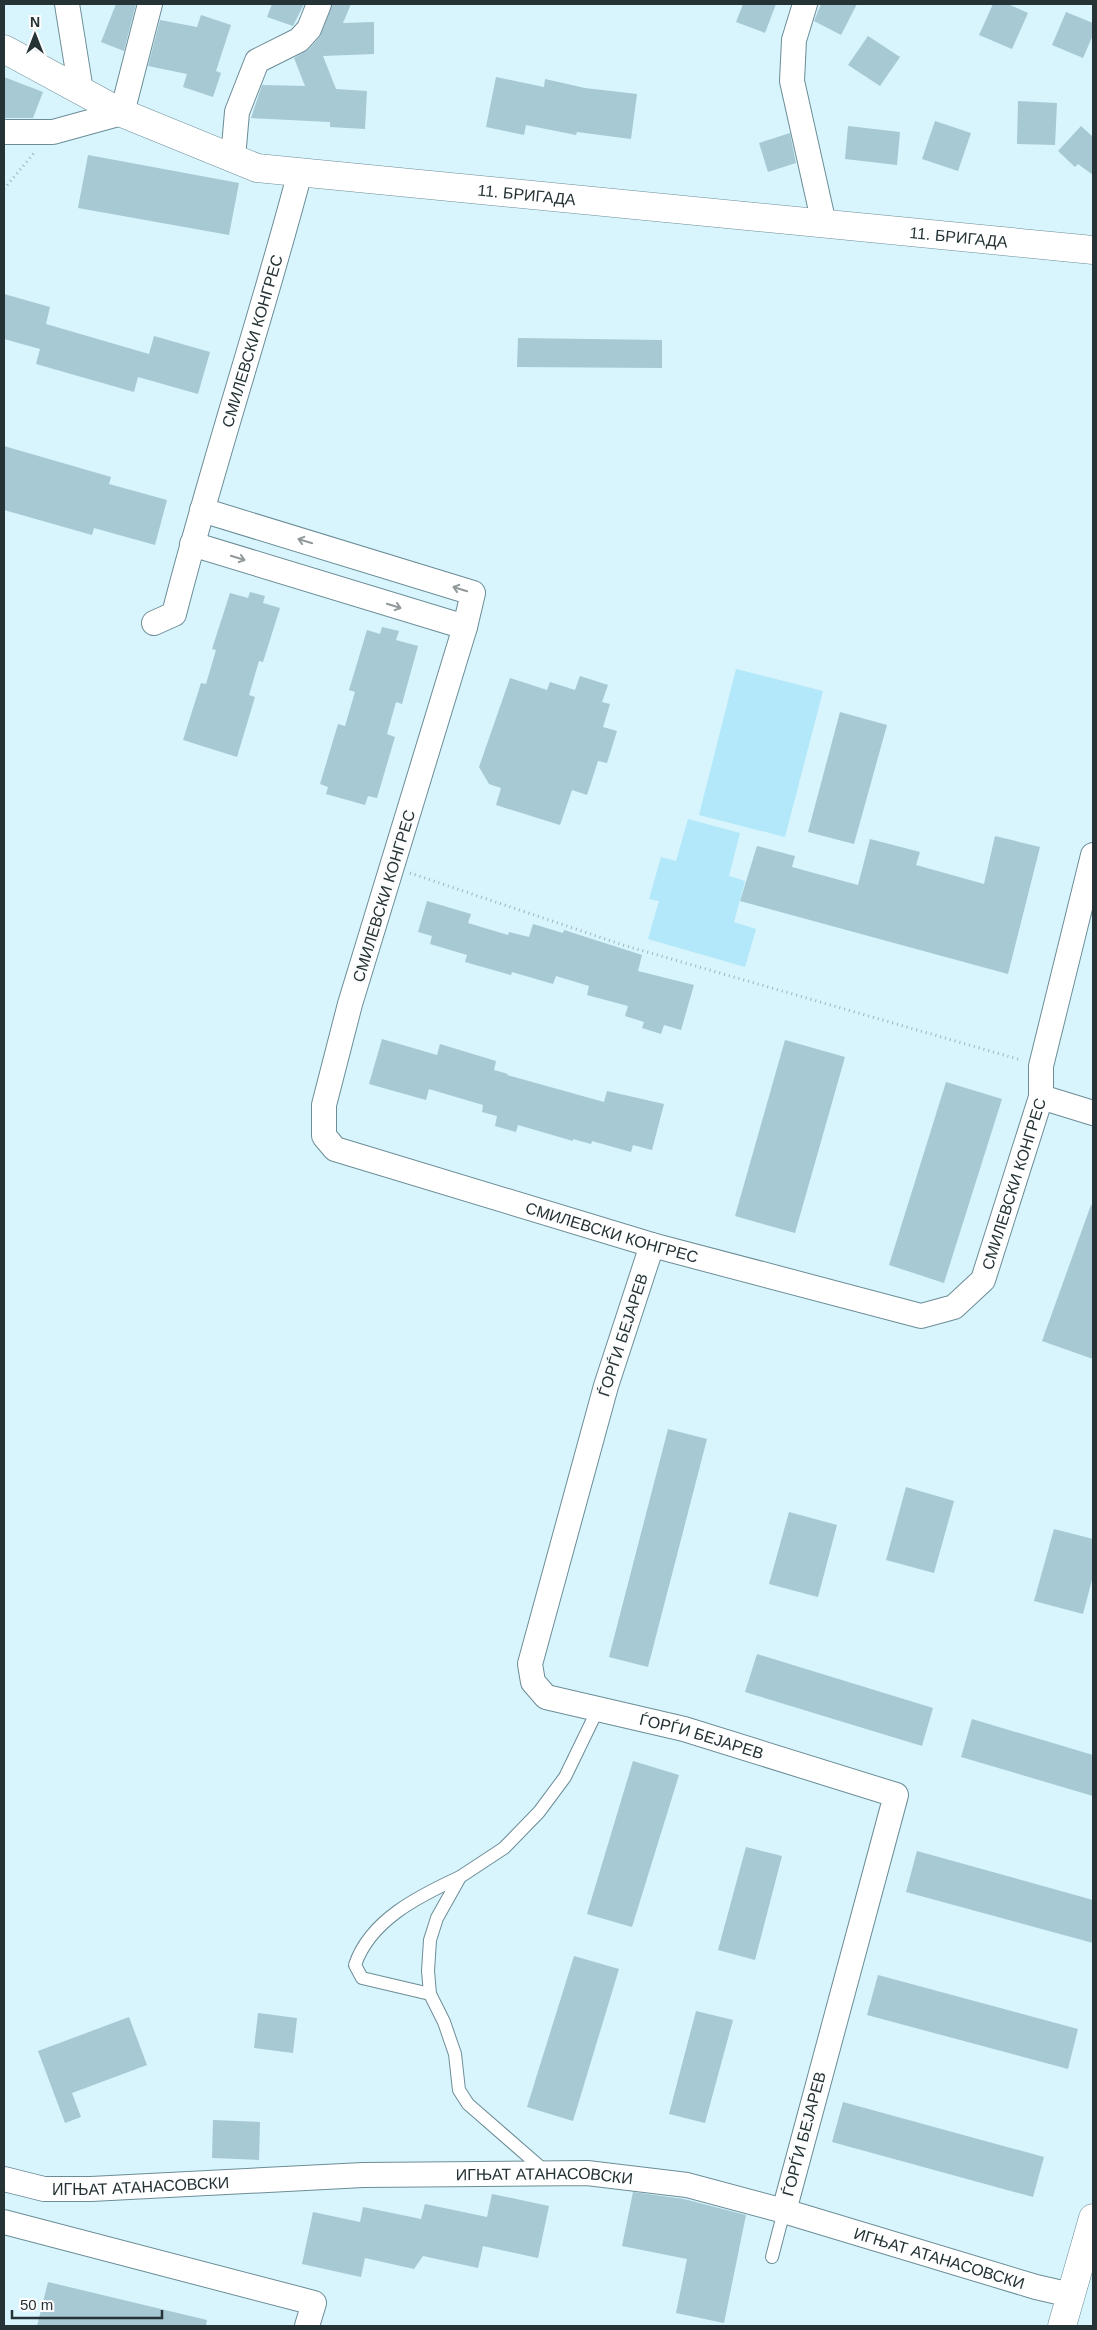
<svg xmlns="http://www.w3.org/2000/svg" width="1097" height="2330" viewBox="0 0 1097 2330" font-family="Arial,sans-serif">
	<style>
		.green { fill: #b2e8f9 }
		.building { fill: #a6c9d4 }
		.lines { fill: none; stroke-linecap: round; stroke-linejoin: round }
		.service-casing { stroke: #6c8d97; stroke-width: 14 }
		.minor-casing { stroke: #6c8d97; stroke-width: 26 }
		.tertiary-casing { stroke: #6c8d97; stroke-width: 29 }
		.secondary-casing { stroke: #6c8d97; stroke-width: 29 }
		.path { stroke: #9db5bc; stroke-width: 3; stroke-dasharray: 1 4; stroke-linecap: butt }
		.service { stroke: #fff; stroke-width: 12 }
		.minor { stroke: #fff; stroke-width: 24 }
		.tertiary { stroke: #fff; stroke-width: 28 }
		.secondary { stroke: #fff; stroke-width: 28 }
		.oneway { stroke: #92999b }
		.labels { text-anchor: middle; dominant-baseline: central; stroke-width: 4; stroke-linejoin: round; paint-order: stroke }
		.street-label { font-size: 16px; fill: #253337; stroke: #fcfcfc }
	</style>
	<rect width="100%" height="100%" fill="#d8f4fd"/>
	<!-- green -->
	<g class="green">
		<polygon points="736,669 823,691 785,837 699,815"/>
		<polygon points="688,819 740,833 729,876 745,881 734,922 756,929 745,967 648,939 659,901 649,899 661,857 676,861"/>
	</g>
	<!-- building -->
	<g class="building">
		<polygon points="116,4 136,4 124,51 101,42"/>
		<polygon points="272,4 304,4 293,26 267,17"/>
		<polygon points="332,4 351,4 343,23 374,22 374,54 323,56 336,89 367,91 365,129 330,127 330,122 251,118 262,85 305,86 294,58 309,49 319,38"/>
		<polygon points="743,4 776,4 765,33 736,22"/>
		<polygon points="821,4 857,4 841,35 814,21"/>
		<polygon points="993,4 1008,4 1028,13 1012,49 979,35"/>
		<polygon points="1066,12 1093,23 1093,35 1083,58 1052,45"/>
		<polygon points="201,15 231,25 216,71 221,73 213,97 183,87 187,74 148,66 160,20 197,27"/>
		<polygon points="868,36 900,57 880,86 848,65"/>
		<polygon points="4,77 43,92 33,118 4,118"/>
		<polygon points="496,77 544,87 545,79 585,88 637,94 631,139 577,132 576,135 526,125 524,135 486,127"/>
		<polygon points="1018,101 1057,103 1055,145 1017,144"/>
		<polygon points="935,121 971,133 958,171 922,159"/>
		<polygon points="848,126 900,132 897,165 845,159"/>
		<polygon points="1081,126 1093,137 1093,175 1078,164 1075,167 1058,151"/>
		<polygon points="790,133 796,163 768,172 759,143"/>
		<polygon points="88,155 239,183 229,235 78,208"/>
		<polygon points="4,294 50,307 46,324 149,354 154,336 210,352 198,394 138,377 134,392 36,364 40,349 4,339"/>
		<polygon points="518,338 662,340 662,368 517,367"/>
		<polygon points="4,446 111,477 109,484 167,500 155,545 94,528 92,535 4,510"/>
		<polygon points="250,592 265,596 263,603 280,608 263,662 259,661 249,695 255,697 237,757 183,740 201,683 206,684 216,650 212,649 230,593 248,598"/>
		<polygon points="382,627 399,631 396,640 418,646 402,704 396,702 387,734 395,737 377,798 368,796 365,805 326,794 328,787 320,784 338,724 345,726 355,692 349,690 367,630 380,634"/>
		<polygon points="580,676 608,685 602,702 610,704 603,727 617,731 607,763 598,761 587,795 572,790 560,825 496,805 501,788 489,784 479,767 510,678 547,690 550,682 575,690"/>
		<polygon points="840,712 887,725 854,844 808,832"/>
		<polygon points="995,836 1040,847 1008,974 740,901 757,846 795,856 792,867 858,885 870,839 920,852 916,865 984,884"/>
		<polygon points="427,901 471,914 468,923 508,935 509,932 529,937 533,924 563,933 564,930 642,955 638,971 694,985 681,1030 664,1025 661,1034 642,1028 644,1022 625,1016 628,1006 587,995 589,986 556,976 553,984 512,972 511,975 465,962 467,955 430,944 432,936 418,932"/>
		<polygon points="382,1039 437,1055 440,1044 496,1061 494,1070 508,1074 507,1075 604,1102 607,1091 664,1104 652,1150 633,1145 631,1152 592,1141 591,1144 573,1139 573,1141 518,1125 516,1132 495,1126 497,1116 482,1112 483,1105 429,1089 426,1100 369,1084"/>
		<polygon points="785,1040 845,1057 795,1233 735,1216"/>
		<polygon points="946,1082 1002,1099 944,1283 889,1265"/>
		<polygon points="1091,1205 1093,1206 1093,1359 1042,1341"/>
		<polygon points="668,1429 707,1439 648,1667 609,1657"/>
		<polygon points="906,1487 954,1501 934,1573 886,1560"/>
		<polygon points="789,1512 837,1525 818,1597 769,1584"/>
		<polygon points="1054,1529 1093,1539 1093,1576 1083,1614 1034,1601"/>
		<polygon points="757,1654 933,1708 922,1746 745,1692"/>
		<polygon points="972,1719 1093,1755 1093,1796 961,1757"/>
		<polygon points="633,1761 679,1775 632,1927 587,1914"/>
		<polygon points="746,1847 782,1856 755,1960 718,1950"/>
		<polygon points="917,1851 1093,1900 1093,1943 906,1892"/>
		<polygon points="574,1956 619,1969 573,2121 527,2107"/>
		<polygon points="878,1975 1078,2029 1068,2069 867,2015"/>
		<polygon points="696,2011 733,2020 705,2123 669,2114"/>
		<polygon points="258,2013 297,2018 293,2053 254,2048"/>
		<polygon points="129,2017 147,2065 72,2093 81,2117 65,2123 38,2051"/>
		<polygon points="843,2102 1044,2157 1033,2197 832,2142"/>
		<polygon points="213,2120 260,2122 259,2160 212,2158"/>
		<polygon points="633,2192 684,2199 746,2215 724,2323 676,2313 687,2259 622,2246"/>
		<polygon points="492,2194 549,2206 538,2258 483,2246 478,2268 423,2256 414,2269 365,2258 361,2277 302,2264 313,2212 360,2222 363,2207 421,2219 425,2204 487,2217"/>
		<polygon points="48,2282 207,2320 206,2326 37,2326"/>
	</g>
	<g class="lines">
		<defs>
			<g id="service">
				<path d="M430,1994L362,1978L355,1965C370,1920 419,1896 460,1877"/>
				<polyline points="546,2172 468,2104 459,2090 455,2054 444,2022 430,1994 428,1971 430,1940 437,1918 460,1877 504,1848 539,1812 565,1777 598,1709"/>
				<polyline points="772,2257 784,2211"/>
			</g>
			<g id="minor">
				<polyline points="67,4 81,91"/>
				<polyline points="805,4 794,40 792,81 824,224"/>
				<polyline points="4,132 53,132 122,113 150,4"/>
				<polyline points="233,158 237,112 257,61 299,40 309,29 319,4"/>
				<path id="s1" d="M202,510L473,593L465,627L350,1004L324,1105V1136L335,1149L652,1245L921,1316L954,1307L983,1280L1041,1097V1066L1093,855"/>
				<polyline points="192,544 465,627"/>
				<path id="s2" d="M154,623L174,614C212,465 261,320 300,172"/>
				<polyline points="1041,1097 1093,1113"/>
				<path id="s3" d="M652,1245L606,1386L530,1664L533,1682L546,1697L684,1729L896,1795L784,2211"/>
				<path id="s4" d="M4,2179L44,2189H91L363,2175L587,2173L687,2185L784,2211L1036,2287L1071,2295"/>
				<polyline points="4,2222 314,2303 307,2326"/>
			</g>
			<polyline id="tertiary" points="1062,2326 1093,2218"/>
			<g id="secondary">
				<path id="s5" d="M4,49L122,113L257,168L1093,250"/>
			</g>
		</defs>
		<!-- service casing -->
		<use href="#service" class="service-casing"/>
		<!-- minor casing -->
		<use href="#minor" class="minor-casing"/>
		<!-- tertiary casing -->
		<use href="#tertiary" class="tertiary-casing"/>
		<!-- secondary casing -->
		<use href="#secondary" class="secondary-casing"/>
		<!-- path -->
		<g class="path">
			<polyline points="4,189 34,153"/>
			<polyline points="410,873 623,945 1021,1060"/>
		</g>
		<!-- service -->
		<use href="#service" class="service"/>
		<!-- minor -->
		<use href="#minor" class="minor"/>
		<!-- tertiary -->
		<use href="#tertiary" class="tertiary"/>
		<!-- secondary -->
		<use href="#secondary" class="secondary"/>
	</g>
	<!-- one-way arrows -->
	<defs><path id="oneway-shaft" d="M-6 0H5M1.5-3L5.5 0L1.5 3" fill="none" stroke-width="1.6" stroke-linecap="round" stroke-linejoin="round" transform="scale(1.25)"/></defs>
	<g class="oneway">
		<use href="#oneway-shaft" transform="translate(305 541) rotate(-163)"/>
		<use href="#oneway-shaft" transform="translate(238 558) rotate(17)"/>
		<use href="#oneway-shaft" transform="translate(460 589) rotate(-163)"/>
		<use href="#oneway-shaft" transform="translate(394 606) rotate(17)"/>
	</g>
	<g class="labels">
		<!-- street labels -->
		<g class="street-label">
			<text stroke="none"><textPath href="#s5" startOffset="551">11. БРИГАДА</textPath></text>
			<text stroke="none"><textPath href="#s5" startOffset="985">11. БРИГАДА</textPath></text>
			<text stroke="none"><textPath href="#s2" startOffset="306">СМИЛЕВСКИ КОНГРЕС</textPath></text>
			<text transform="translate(384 896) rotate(-73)">СМИЛЕВСКИ КОНГРЕС</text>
			<text stroke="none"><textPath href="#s1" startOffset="1649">СМИЛЕВСКИ КОНГРЕС</textPath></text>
			<text stroke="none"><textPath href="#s1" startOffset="1154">СМИЛЕВСКИ КОНГРЕС</textPath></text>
			<text transform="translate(623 1335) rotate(-72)">ЃОРЃИ БЕЈАРЕВ</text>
			<text stroke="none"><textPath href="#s3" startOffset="635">ЃОРЃИ БЕЈАРЕВ</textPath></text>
			<text transform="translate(804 2134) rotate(-75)">ЃОРЃИ БЕЈАРЕВ</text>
			<text stroke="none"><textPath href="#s4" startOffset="542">ИГЊАТ АТАНАСОВСКИ</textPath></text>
			<text stroke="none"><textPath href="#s4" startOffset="138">ИГЊАТ АТАНАСОВСКИ</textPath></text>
			<text stroke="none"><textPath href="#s4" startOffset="948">ИГЊАТ АТАНАСОВСКИ</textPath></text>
		</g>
	</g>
	<!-- border -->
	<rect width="1097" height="2330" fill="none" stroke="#253337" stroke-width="10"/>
	<!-- north arrow -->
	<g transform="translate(35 35)" stroke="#fcfcfc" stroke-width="4" paint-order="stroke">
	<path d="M0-4L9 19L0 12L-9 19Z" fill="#253337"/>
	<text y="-8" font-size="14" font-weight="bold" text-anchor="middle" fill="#253337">N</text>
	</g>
	<!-- scale -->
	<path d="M12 2310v8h150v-8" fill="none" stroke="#253337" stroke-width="2.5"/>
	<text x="20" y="2310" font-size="15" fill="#253337" stroke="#fcfcfc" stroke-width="4" paint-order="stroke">50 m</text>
</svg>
